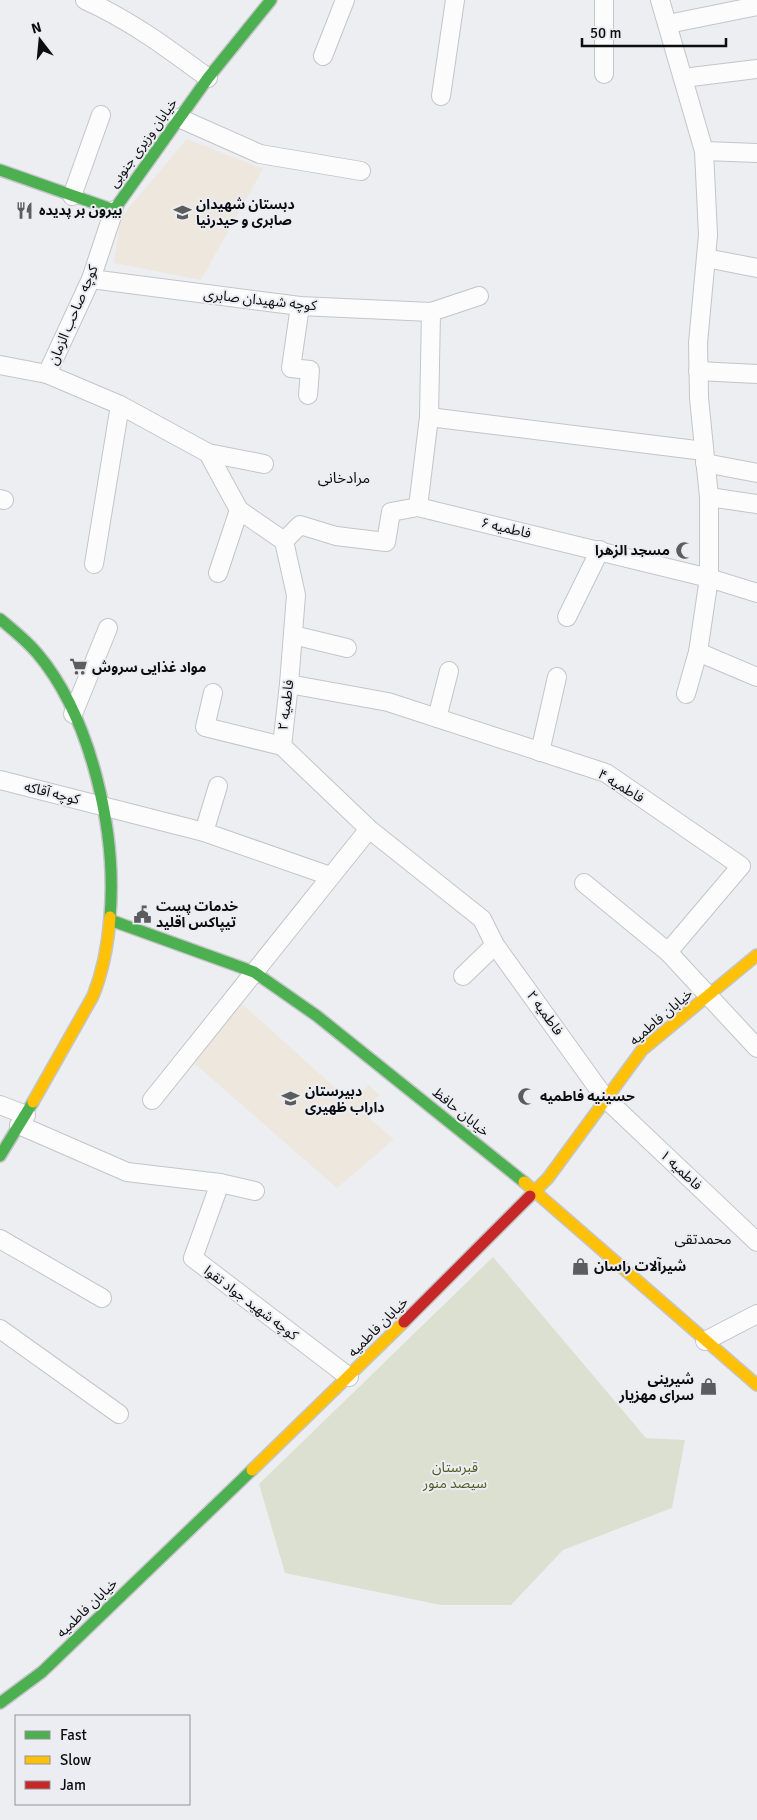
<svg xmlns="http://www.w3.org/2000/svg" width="757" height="1820" viewBox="0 0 757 1820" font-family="Signika,'Noto Sans Arabic',sans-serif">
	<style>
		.education { fill: #eee7dd }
		.green { fill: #dce0d1 }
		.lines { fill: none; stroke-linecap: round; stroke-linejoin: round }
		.street-casing { stroke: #c4c5c8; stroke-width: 20 }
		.fast-casing { stroke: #c4c5c8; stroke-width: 14 }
		.slow-casing { stroke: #c4c5c8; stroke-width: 14 }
		.jam-casing { stroke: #c4c5c8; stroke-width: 14 }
		.street { stroke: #fcfcfd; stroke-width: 18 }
		.fast { stroke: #4caf50; stroke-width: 11 }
		.slow { stroke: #ffc107; stroke-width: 11 }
		.jam { stroke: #c62828; stroke-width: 11 }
		.labels { text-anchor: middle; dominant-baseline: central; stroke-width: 4; stroke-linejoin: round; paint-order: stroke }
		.street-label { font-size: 14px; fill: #0c0d0e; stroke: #ebedf3 }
		.poi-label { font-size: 14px; font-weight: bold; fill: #0c0d0e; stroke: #ebedf3; text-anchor: start }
		.park-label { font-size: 14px; fill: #535b20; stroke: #ebedf3 }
		.neighbourhood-label { font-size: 15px; fill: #0c0d0e; stroke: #ebedf3 }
	</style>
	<rect width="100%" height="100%" fill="#edeef1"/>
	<!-- education -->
	<g class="education">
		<polygon points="187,139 263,169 201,280 114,263 121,217"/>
		<polygon points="242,1004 351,1102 369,1085 379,1095 363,1113 394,1139 337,1188 193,1062"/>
	</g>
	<!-- green -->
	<polygon class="green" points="493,1257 646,1438 685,1440 672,1508 563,1550 511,1605 441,1605 285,1573 259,1484"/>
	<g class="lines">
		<defs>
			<g id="street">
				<path d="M85,0C130,20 169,49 208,78"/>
				<polyline points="604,0 604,74"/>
				<polyline points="660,0 704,151 708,235 698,343 699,398 709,497 709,578 698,652 686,694"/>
				<polyline points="668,24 757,6"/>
				<polyline points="323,56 345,0"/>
				<polyline points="683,78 757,69"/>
				<polyline points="441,96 455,0"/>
				<polyline points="179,118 260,154 361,171"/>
				<polyline points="704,151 757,153"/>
				<polyline points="72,196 101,115"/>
				<polyline points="706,258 757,268"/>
				<polyline points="91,279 300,306 431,312 429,417 418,507"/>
				<polyline points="300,306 291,368 310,370 308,395"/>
				<polyline points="431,312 479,296"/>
				<polyline points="0,365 47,374 91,279 114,210"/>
				<polyline points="698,371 757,374"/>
				<polyline points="47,374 120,405 208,453 239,510 284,541 296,595 289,684 282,746 369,829 482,919 495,945 605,1098 757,1242"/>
				<polyline points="429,417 704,451"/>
				<polyline points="208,453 264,464"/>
				<polyline points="705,463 757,473"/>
				<polyline points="709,497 757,504"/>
				<polyline points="0,499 4,500"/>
				<polyline points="284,541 300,525 336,536 386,542 391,512 418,507 709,578 757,593"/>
				<polyline points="94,564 120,405"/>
				<polyline points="218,573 239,510"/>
				<polyline points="567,617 600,550"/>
				<polyline points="293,635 347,648"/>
				<polyline points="698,652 757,677"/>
				<polyline points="289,684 388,702 606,773 741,866 668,952 757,1048"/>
				<polyline points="213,693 205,727 282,746"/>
				<polyline points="73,714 108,628"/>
				<polyline points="437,718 449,671"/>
				<polyline points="540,752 557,677"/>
				<polyline points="0,780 204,832 330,876"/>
				<polyline points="204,832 218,786"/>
				<polyline points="584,883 668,952"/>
				<polyline points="463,976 495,945"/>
				<polyline points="152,1100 369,829"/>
				<polyline points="0,1105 26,1115"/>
				<polyline points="19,1125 127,1172 220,1183 255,1191"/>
				<polyline points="220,1183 193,1258 349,1377"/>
				<polyline points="0,1239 102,1298"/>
				<polyline points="0,1329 119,1414"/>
				<polyline points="705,1341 757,1314"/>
			</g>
			<g id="fast">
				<polyline points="0,170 114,210 208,78 271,0"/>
				<path d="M0,619C13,630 26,640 37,653C92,718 117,834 110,917"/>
				<polyline points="110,920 254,972 317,1016 524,1182"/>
				<polyline points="0,1156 33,1102"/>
				<polyline points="0,1703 42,1672 252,1470"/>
			</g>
			<g id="slow">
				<path d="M33,1102L93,996C103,971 108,944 110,917"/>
				<polyline points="524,1182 757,1385"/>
				<polyline points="530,1196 548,1178 642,1050 757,955"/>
				<polyline points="252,1470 404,1322"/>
			</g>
			<polyline id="jam" points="404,1322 530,1196"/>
		</defs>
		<!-- street casing -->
		<use href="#street" class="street-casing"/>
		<!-- fast casing -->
		<use href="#fast" class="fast-casing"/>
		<!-- slow casing -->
		<use href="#slow" class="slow-casing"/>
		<!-- jam casing -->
		<use href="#jam" class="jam-casing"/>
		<!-- street -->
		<use href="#street" class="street"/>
		<!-- fast -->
		<use href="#fast" class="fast"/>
		<!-- slow -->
		<use href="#slow" class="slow"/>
		<!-- jam -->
		<use href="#jam" class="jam"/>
	</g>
	<!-- icons -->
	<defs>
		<symbol id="restaurant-bare" viewBox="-9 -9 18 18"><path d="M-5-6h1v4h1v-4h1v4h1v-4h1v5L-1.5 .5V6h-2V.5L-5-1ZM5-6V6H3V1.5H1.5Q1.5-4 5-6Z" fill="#5b5c5d" stroke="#ebedf3" stroke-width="2.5" paint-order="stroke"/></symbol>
		<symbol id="school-bare" viewBox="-9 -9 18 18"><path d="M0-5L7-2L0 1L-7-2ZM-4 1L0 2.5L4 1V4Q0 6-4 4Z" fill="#5b5c5d" stroke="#ebedf3" stroke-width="2.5" paint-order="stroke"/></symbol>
		<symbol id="mosque-bare" viewBox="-9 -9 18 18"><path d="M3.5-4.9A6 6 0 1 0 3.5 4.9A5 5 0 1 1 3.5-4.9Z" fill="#5b5c5d" stroke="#ebedf3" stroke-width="2.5" paint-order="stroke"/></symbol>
		<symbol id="supermarket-bare" viewBox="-9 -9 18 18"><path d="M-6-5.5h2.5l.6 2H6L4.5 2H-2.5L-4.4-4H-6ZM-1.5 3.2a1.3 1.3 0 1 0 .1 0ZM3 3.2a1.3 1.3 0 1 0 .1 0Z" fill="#5b5c5d" stroke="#ebedf3" stroke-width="2.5" paint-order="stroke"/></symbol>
		<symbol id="civic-bare" viewBox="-9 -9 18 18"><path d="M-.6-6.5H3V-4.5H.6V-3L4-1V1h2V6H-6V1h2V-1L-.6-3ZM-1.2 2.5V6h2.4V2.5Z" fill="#5b5c5d" stroke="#ebedf3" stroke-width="2.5" paint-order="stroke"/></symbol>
		<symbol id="shop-bare" viewBox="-9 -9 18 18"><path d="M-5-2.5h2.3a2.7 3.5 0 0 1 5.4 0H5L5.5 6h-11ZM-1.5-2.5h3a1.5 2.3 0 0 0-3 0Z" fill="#5b5c5d" stroke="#ebedf3" stroke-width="2.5" paint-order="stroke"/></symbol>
	</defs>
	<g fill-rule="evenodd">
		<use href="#restaurant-bare" x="12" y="198" width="25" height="25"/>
		<use href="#school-bare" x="170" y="200" width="25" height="25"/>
		<use href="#mosque-bare" x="672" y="538" width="25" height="25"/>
		<use href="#supermarket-bare" x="66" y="654" width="25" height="25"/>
		<use href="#civic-bare" x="130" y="902" width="25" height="25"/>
		<use href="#mosque-bare" x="514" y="1084" width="25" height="25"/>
		<use href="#school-bare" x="278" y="1086" width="25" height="25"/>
		<use href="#shop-bare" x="568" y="1254" width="25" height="25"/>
		<use href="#shop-bare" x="696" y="1374" width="25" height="25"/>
	</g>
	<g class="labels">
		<!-- street labels -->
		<g class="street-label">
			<text transform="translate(143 143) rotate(-54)">خیابان وزیری جنوبی</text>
			<text transform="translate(260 300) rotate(6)">کوچه شهیدان صابری</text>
			<text transform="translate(73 315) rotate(-67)">کوچه صاحب الزمان</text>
			<text transform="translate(506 528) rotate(13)">فاطمیه ۶</text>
			<text transform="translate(286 705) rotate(-83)">فاطمیه ۲</text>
			<text transform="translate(621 786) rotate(31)">فاطمیه ۴</text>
			<text transform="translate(52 793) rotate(14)">کوچه آقاکه</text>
			<text transform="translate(545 1013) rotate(54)">فاطمیه ۲</text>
			<text transform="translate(661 1017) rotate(-41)">خیابان فاطمیه</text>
			<text transform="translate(461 1112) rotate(39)">خیابان حافظ</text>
			<text transform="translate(681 1170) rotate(43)">فاطمیه ۱</text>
			<text transform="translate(251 1303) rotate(37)">کوچه شهید جواد تقوا</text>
			<text transform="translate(378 1327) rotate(-45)">خیابان فاطمیه</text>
			<text transform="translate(87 1608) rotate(-44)">خیابان فاطمیه</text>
		</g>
		<!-- poi labels -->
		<g class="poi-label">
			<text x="196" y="204">دبستان شهیدان<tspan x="196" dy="16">صابری و حیدرنیا</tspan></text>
			<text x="39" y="210">بیرون بر پدیده</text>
			<text x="670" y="550" text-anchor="end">مسجد الزهرا</text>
			<text x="92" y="667">مواد غذایی سروش</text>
			<text x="156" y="906">خدمات پست<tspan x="156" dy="16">تیپاکس اقلید</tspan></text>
			<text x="305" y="1091">دبیرستان<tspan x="305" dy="16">داراب ظهیری</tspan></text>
			<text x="540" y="1096">حسینیه فاطمیه</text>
			<text x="594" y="1266">شیرآلات راسان</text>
			<text x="694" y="1379" text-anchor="end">شیرینی<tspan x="694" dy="16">سرای مهزیار</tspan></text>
		</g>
		<!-- park labels -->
		<g class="park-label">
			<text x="455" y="1467">قبرستان<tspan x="455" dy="16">سیصد منور</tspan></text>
		</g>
		<!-- neighbourhood labels -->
		<g class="neighbourhood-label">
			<text x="344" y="478">مرادخانی</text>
			<text x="703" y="1239">محمدتقی</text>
		</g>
	</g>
	<!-- legend -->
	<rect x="15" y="1715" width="175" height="90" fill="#ebedf3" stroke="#929397"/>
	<rect x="25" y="1731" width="25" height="8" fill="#4caf50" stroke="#929397"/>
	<text x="60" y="1740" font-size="15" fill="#0c0d0e">Fast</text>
	<rect x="25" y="1756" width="25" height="8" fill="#ffc107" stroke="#929397"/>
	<text x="60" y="1765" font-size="15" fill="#0c0d0e">Slow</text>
	<rect x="25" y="1781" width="25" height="8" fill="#c62828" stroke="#929397"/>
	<text x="60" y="1790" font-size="15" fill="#0c0d0e">Jam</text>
	<!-- north arrow -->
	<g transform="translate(40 40) rotate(344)" stroke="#ebedf3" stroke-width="4" paint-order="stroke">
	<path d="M0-4L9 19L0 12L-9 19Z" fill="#0c0d0e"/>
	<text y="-8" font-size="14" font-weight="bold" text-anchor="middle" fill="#0c0d0e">N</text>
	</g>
	<!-- scale -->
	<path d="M582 38v8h144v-8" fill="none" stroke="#0c0d0e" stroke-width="2.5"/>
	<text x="590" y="38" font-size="15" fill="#0c0d0e" stroke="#ebedf3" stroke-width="4" paint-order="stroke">50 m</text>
</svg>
